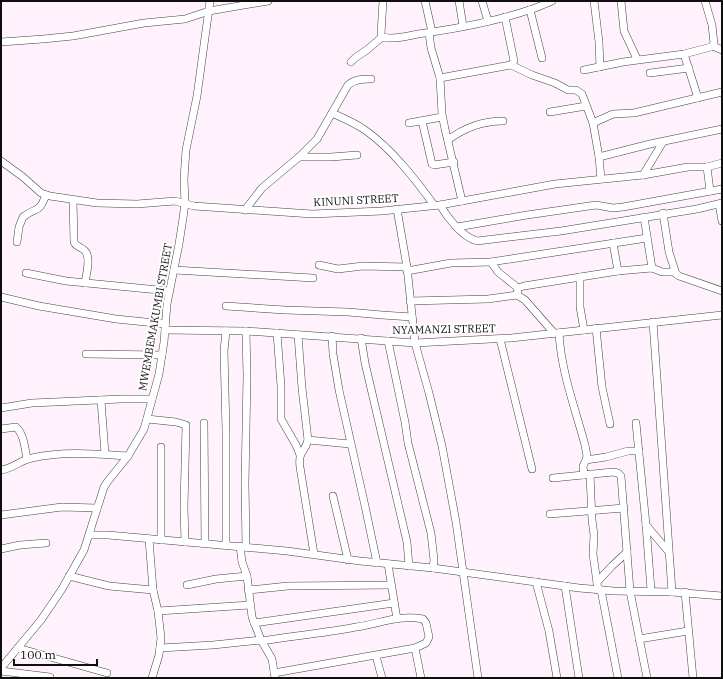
<svg xmlns="http://www.w3.org/2000/svg" width="723" height="679" viewBox="0 0 723 679" font-family="'IBM Plex Serif',serif">
	<style>
		.lines { fill: none; stroke-linecap: round; stroke-linejoin: round }
		.minor-casing { stroke: #424242; stroke-width: 8 }
		.minor { stroke: #fff; stroke-width: 7 }
		.labels { text-anchor: middle; dominant-baseline: central; stroke-width: 4; stroke-linejoin: round; paint-order: stroke }
		.street-label { font-size: 11px; fill: #0f0f0f; stroke: #fff }
	</style>
	<rect width="100%" height="100%" fill="#fff2fd"/>
	<g class="lines">
		<defs>
			<g id="minor">
				<path d="M383,1L381,34L382,37C393,40 407,36 418,34C455,29 494,22 529,10C537,8 544,4 552,1"/>
				<polyline points="425,1 432,32"/>
				<polyline points="459,1 463,26"/>
				<polyline points="482,1 488,21"/>
				<polyline points="594,1 599,42 600,67"/>
				<polyline points="621,1 624,31 637,59"/>
				<polyline points="530,10 542,58"/>
				<polyline points="429,33 431,48 440,78 442,114 445,129 462,201"/>
				<polyline points="1,42 43,39 73,36 144,23 185,19 209,11 268,1"/>
				<polyline points="713,46 722,50"/>
				<polyline points="684,54 698,98"/>
				<polyline points="351,62 355,58 368,49 382,37"/>
				<polyline points="511,65 532,75 555,83 568,90 576,90 582,94 593,123 599,157 601,179"/>
				<polyline points="584,70 623,62 684,54 711,47 714,44 712,25 705,1"/>
				<polyline points="650,73 689,68"/>
				<polyline points="440,78 511,65 514,61 505,17"/>
				<polyline points="550,112 586,106"/>
				<path d="M332,113C343,118 355,123 365,130C392,149 415,179 434,205"/>
				<polyline points="422,121 432,164 434,165 454,162"/>
				<polyline points="409,123 442,117"/>
				<polyline points="593,123 613,114 634,113 722,92"/>
				<path d="M448,140C464,128 482,121 503,121"/>
				<polyline points="299,157 331,157 357,155"/>
				<polyline points="599,157 650,144 722,129"/>
				<polyline points="1,161 23,177 41,193 50,196 97,203 137,204 175,201 194,206 312,214 382,211 440,205 555,184 643,175 688,167 707,167 722,163"/>
				<polyline points="707,167 710,191"/>
				<polyline points="643,175 663,142"/>
				<path d="M73,200L74,242C76,247 80,246 84,250C92,256 86,275 85,283"/>
				<polyline points="719,204 722,221"/>
				<path d="M440,205C447,217 462,237 477,241L561,231L697,209L722,203"/>
				<polyline points="397,209 407,267 415,343 429,393 442,446 456,522 478,678"/>
				<path d="M245,210L262,188L299,157L317,139L348,85C355,79 363,79 371,79"/>
				<polyline points="663,213 669,252 676,274 679,276 722,291"/>
				<polyline points="644,217 652,268"/>
				<polyline points="457,227 527,215 596,205 613,208 623,207 722,189"/>
				<path d="M17,242L19,227L23,217C37,206 38,215 46,195"/>
				<polyline points="613,243 618,271"/>
				<polyline points="491,262 498,272 518,288"/>
				<polyline points="319,265 338,269 363,266 407,267"/>
				<polyline points="174,270 313,278"/>
				<polyline points="407,271 451,263 491,262 647,238"/>
				<polyline points="26,273 66,281 169,291"/>
				<polyline points="580,277 580,307 584,330"/>
				<polyline points="517,295 518,288 524,286 618,271 652,268 662,272 675,272"/>
				<polyline points="1,297 39,306 116,319 165,324"/>
				<polyline points="410,301 488,299 517,295 525,300 554,333"/>
				<polyline points="226,306 285,310 348,312 382,315 412,317"/>
				<polyline points="653,322 672,592"/>
				<polyline points="596,328 602,387 610,424"/>
				<polyline points="165,330 246,331 415,343 511,338 722,315"/>
				<polyline points="226,331 224,351 226,431 226,545"/>
				<polyline points="246,331 247,376 245,483 246,547"/>
				<polyline points="277,333 281,386 281,419 296,445 300,455"/>
				<path d="M559,333C561,371 575,408 585,445L587,456L586,460"/>
				<path d="M298,335L302,388L308,440C305,453 298,450 300,467L314,554"/>
				<polyline points="332,336 333,354 339,390 365,506 377,563"/>
				<polyline points="361,338 365,363 407,542 409,566"/>
				<polyline points="500,339 532,469"/>
				<polyline points="388,341 405,422 408,443 431,533 434,560 433,568"/>
				<polyline points="86,354 162,355"/>
				<polyline points="101,400 105,454"/>
				<polyline points="1,408 32,403 121,399 152,399"/>
				<polyline points="147,419 176,422 186,425 184,507 185,542"/>
				<polyline points="204,423 205,543"/>
				<polyline points="636,423 646,525 651,590"/>
				<path d="M1,429L16,427C24,434 25,449 27,459"/>
				<polyline points="308,440 350,444"/>
				<path d="M1,470C15,468 20,460 32,458C64,451 96,454 128,456"/>
				<polyline points="590,474 592,520 594,535 593,554 598,590"/>
				<polyline points="584,475 583,466 586,460 606,457 628,451 639,451"/>
				<polyline points="553,478 613,472 618,473 621,476 630,591 647,678"/>
				<polyline points="333,496 348,560"/>
				<polyline points="550,514 624,508"/>
				<polyline points="1,515 62,507 97,508"/>
				<polyline points="646,525 668,551"/>
				<polyline points="89,535 108,535 287,551 360,561 433,568 579,588 614,591 672,592 722,596"/>
				<polyline points="149,539 153,590 158,611 161,638 159,655 152,678"/>
				<polyline points="161,540 161,447"/>
				<polyline points="240,546 242,562 247,576 252,617 261,640 272,659 275,678"/>
				<polyline points="1,549 20,545 46,543"/>
				<polyline points="388,564 397,619"/>
				<polyline points="69,576 109,586 153,590"/>
				<polyline points="536,582 549,631 557,678"/>
				<polyline points="597,582 612,566 627,552"/>
				<polyline points="187,585 216,579 247,576"/>
				<polyline points="565,586 579,678"/>
				<polyline points="248,590 288,586 391,585"/>
				<polyline points="601,590 618,678"/>
				<polyline points="685,592 693,678"/>
				<polyline points="158,611 250,605"/>
				<polyline points="254,623 394,603"/>
				<polyline points="639,639 688,631"/>
				<path d="M261,641C293,636 325,633 356,627C378,624 401,614 423,619L426,623L429,637L426,643L415,648L274,673"/>
				<polyline points="18,648 107,673"/>
				<polyline points="160,648 213,645 261,640"/>
				<polyline points="415,648 421,678"/>
				<polyline points="376,656 382,678"/>
				<polyline points="1,668 41,620 62,589 84,550 104,487 108,481 128,456 144,429 159,374 164,342 167,304 179,244 183,218 185,203 184,179 186,150 197,96 210,1"/>
				<polyline points="1,671 50,677"/>
			</g>
		</defs>
		<!-- minor casing -->
		<use href="#minor" class="minor-casing"/>
		<!-- minor -->
		<use href="#minor" class="minor"/>
	</g>
	<g class="labels">
		<!-- street labels -->
		<g class="street-label">
			<text transform="translate(356 200) rotate(-3)">KINUNI STREET</text>
			<text transform="translate(155 317) rotate(-80)">MWEMBEMAKUMBI STREET</text>
			<text transform="translate(444 329) rotate(-1)">NYAMANZI STREET</text>
		</g>
	</g>
	<!-- border -->
	<rect width="723" height="679" fill="none" stroke="#0f0f0f" stroke-width="4"/>
	<!-- scale -->
	<path d="M14 659v6h83v-6" fill="none" stroke="#0f0f0f" stroke-width="2"/>
	<text x="20" y="659" font-size="12" fill="#0f0f0f" stroke="#ffffff" stroke-width="3" paint-order="stroke">100 m</text>
</svg>
